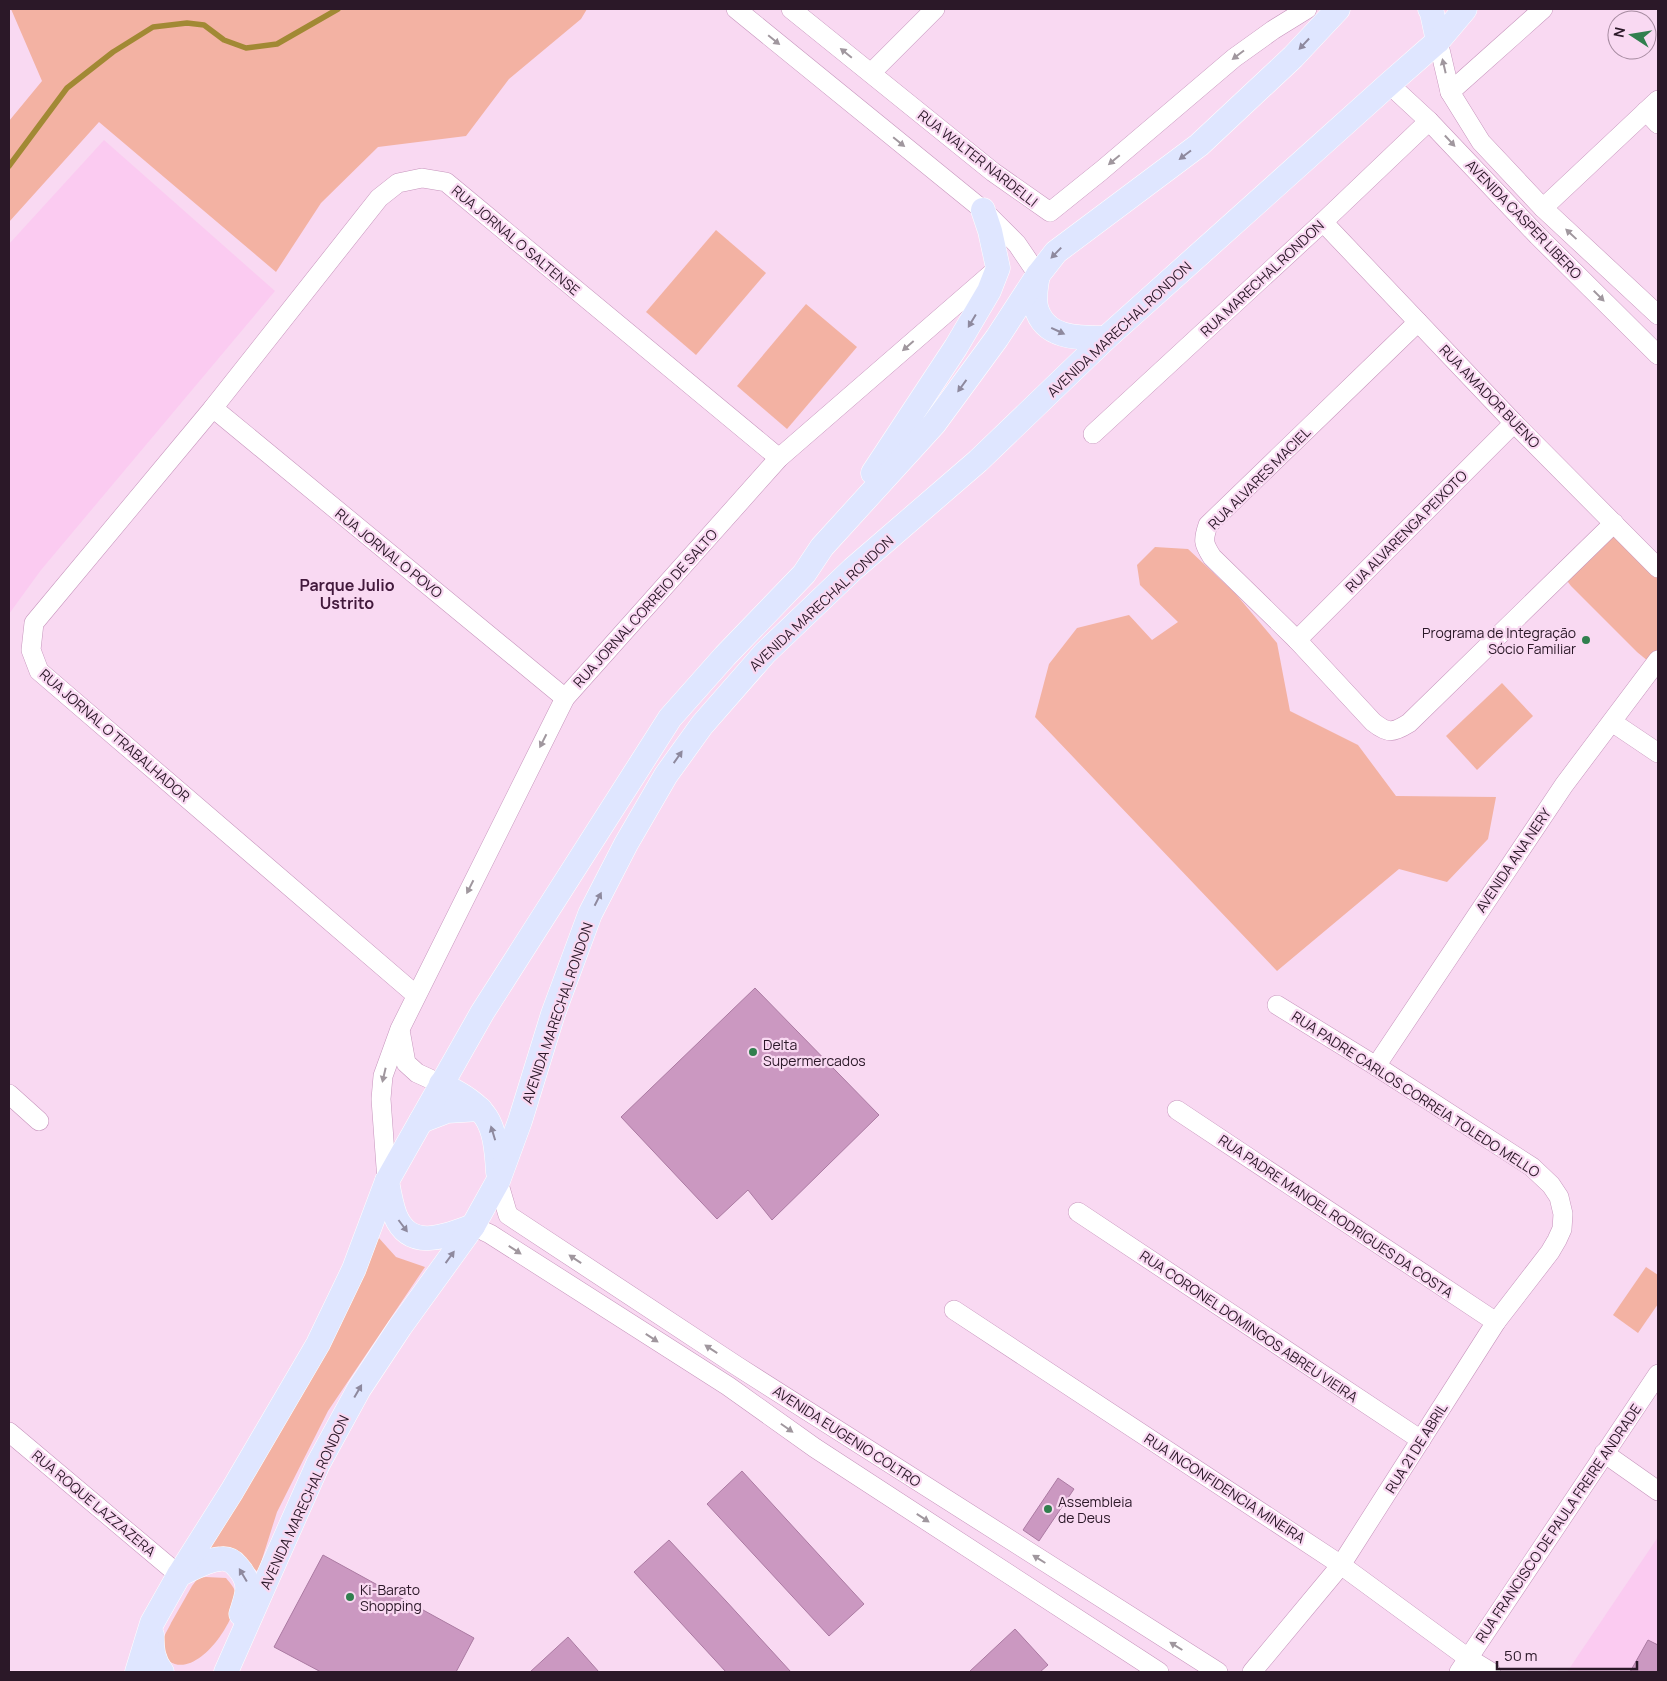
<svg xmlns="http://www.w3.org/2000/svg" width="1667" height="1681" viewBox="0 0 1667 1681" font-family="Manrope,sans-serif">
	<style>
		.built { fill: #fbcbf1 }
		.green { fill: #f3b2a3 }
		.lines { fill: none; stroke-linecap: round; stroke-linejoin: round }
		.stream { stroke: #a18934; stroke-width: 5.5 }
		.building { fill: #cb98c1; stroke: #ab7aa2 }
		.minor-casing { stroke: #c694bc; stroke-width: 20 }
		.major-casing { stroke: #fff; stroke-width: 25 }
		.minor { stroke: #fff; stroke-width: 19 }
		.major { stroke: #dfe6ff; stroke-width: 24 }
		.oneway { fill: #a0979e }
		.oneway2 { fill: #8e899e }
		.poi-dot { fill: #317f4e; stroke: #f9d9f2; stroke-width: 2 }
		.labels { text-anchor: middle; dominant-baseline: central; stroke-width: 4.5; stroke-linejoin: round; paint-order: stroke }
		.street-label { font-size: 14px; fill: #2b1828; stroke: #f9d9f2 }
		.poi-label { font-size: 14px; fill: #2b1828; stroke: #f9d9f2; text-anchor: start }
		.quarter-label { font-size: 16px; font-weight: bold; fill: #42193c; stroke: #f9d9f2 }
	</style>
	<rect width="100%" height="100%" fill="#f9d9f2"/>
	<!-- built -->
	<g class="built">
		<polygon points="104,140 275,291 41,570 9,614 9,244"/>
		<polygon points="1658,1537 1658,1672 1567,1672"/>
	</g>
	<!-- green -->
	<g class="green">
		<polygon points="11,9 587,9 581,19 509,79 466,136 378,147 321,203 276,272 99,122 9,222 9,121 42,81"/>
		<polygon points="716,230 766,273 696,355 646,312"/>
		<polygon points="806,304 857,347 787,429 737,386"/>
		<polygon points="1614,523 1658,568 1658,660 1654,666 1637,652 1571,586 1562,574"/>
		<polygon points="1155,547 1188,549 1235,593 1277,643 1290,711 1358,745 1396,796 1496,797 1488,839 1447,882 1399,869 1277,971 1035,717 1049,664 1077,628 1129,615 1152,640 1178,622 1140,585 1137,565"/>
		<polygon points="1502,683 1533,716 1477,770 1446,736"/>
		<path d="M378,1237L396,1257L425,1267L328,1411L277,1512L258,1572C238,1554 228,1544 200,1550Z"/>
		<polygon points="1646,1267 1658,1275 1658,1304 1638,1333 1613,1315"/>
		<path d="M206,1577L226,1578C230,1583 235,1588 236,1595C239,1618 197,1681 169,1661C164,1655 161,1649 163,1640C164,1635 169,1628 171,1623C178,1611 185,1598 192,1586L198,1578Z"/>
	</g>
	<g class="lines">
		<!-- stream -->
		<polyline class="stream" points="9,166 67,88 113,52 153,27 187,23 204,25 224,40 246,48 277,44 338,9"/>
	</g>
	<!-- building -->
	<g class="building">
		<polygon points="755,988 879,1115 772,1220 748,1190 717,1219 621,1117"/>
		<polygon points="742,1471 864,1604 829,1636 707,1504"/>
		<polygon points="1058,1478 1074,1489 1039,1541 1023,1530"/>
		<polygon points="669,1540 726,1601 791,1672 726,1672 634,1572"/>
		<polygon points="323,1555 474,1638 456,1672 321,1672 274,1647"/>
		<polygon points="1015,1629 1048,1665 1040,1672 969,1672"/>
		<polygon points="568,1637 599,1672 530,1672"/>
		<polygon points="1648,1640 1658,1645 1658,1672 1630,1672"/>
	</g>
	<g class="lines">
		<defs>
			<g id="minor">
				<polyline points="736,9 983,210 1017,244 1038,275"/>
				<polyline points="791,9 993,172 1050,212 1101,171 1234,58 1273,30 1307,9"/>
				<polyline points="1438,41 1450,92 1481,142 1543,208 1658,315"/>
				<polyline points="871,73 935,9"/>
				<polyline points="1389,84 1429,121 1538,236 1658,355"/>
				<polyline points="1450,92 1543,9"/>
				<polyline points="1646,111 1658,124"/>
				<polyline points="1543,208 1658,100"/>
				<polyline points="1323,222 1514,423 1658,568"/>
				<path d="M1418,322L1208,525C1203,540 1203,543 1212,557L1297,640L1373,722C1388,734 1393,733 1409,723L1614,523"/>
				<polyline points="213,408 565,698"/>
				<polyline points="1093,434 1323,222 1429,121"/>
				<polyline points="1297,640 1514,423"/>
				<polyline points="1612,722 1658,753"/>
				<polyline points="416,995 39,671 31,650 34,623 213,408 379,198 398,183 422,178 446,182 779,458"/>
				<polyline points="400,1030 406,1063 417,1073 441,1084"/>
				<polyline points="1376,1066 1564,785 1658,660"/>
				<polyline points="9,1094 39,1121"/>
				<polyline points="1177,1110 1496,1322"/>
				<polyline points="387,1181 381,1099 383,1076 400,1029 565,698 779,458 998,268"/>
				<polyline points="498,1181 508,1215 737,1366 1218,1672"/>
				<polyline points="1078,1212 1421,1440"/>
				<polyline points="473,1226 490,1234 728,1386 815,1448 1159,1672"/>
				<polyline points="954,1310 1341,1565 1468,1658 1491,1672"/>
				<polyline points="9,1432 179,1575"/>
				<polyline points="1604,1453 1658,1491"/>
				<polyline points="1252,1672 1341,1565 1496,1322 1550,1252 1557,1240 1562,1229 1563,1214 1559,1197 1551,1185 1532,1167 1376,1066 1277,1005"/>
				<polyline points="1459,1672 1658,1374"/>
			</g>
			<g id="major">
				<polyline points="1430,9 1432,13 1438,41"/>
				<path d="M1038,275C1036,285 1034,297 1036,307C1044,339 1079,338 1106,338"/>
				<polyline points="873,473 956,347 989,291 998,268 990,231 983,210"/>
				<path d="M441,1084C488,1108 495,1119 498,1172"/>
				<polyline points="421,1121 447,1111 480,1109"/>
				<path d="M387,1181C389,1192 391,1204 395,1215C410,1252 446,1236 473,1226"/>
				<path d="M179,1575C192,1569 206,1560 220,1559C227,1558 233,1561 237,1566C253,1583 247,1595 241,1614"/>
				<path d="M152,1635C152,1650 153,1660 162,1672"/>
				<polyline points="137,1672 152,1623 179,1575 232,1491 318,1344 354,1269 387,1181 482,1013 670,718 725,656 804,574 822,547 934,424 997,338 1038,275 1056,252 1199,145 1293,57 1338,9"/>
				<polyline points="226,1672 318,1464 359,1389 400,1327 473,1226 498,1181 520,1121 553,1014 590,914 626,844 666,775 702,725 765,653 853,569 978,461 1106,338 1389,84 1438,41 1465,9"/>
			</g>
		</defs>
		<!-- minor casing -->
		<use href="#minor" class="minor-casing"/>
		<!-- major casing -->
		<use href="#major" class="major-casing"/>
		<!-- minor -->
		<use href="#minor" class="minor"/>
		<!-- major -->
		<use href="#major" class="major"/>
	</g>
	<!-- one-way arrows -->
	<defs><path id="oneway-solid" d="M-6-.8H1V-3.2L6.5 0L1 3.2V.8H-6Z" transform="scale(1.25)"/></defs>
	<g class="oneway">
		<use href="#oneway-solid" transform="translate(774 40) rotate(39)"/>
		<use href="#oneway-solid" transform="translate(846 53) rotate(-141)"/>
		<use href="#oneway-solid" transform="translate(1238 55) rotate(143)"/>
		<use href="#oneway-solid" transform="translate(1444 66) rotate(-103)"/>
		<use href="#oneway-solid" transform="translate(1450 141) rotate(47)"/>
		<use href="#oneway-solid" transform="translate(899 142) rotate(39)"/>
		<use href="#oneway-solid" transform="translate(1114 160) rotate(140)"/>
		<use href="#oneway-solid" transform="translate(1571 234) rotate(-137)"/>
		<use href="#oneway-solid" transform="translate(1599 296) rotate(45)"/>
		<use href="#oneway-solid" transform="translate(908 346) rotate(139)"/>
		<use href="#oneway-solid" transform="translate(543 741) rotate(117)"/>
		<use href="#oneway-solid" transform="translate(470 887) rotate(117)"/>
		<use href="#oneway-solid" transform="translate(384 1075) rotate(103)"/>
		<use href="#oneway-solid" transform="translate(515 1250) rotate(33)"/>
		<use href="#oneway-solid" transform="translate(575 1259) rotate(-146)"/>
		<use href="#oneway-solid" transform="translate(652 1338) rotate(33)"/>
		<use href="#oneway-solid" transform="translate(711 1349) rotate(-147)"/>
		<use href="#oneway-solid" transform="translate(787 1428) rotate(35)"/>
		<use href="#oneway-solid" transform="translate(923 1518) rotate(33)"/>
		<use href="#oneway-solid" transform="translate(1039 1559) rotate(-148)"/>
		<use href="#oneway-solid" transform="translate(1176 1646) rotate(-148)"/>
	</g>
	<g class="oneway2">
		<use href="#oneway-solid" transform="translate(1304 44) rotate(133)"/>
		<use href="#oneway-solid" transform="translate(1185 155) rotate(143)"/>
		<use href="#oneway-solid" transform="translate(1056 253) rotate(134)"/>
		<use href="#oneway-solid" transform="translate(972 321) rotate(121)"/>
		<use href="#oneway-solid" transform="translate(1058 331) rotate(25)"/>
		<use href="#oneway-solid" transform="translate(962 386) rotate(126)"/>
		<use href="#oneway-solid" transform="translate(678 757) rotate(-55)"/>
		<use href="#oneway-solid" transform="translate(598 899) rotate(-63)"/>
		<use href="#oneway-solid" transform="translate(493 1133) rotate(-107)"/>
		<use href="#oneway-solid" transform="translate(403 1226) rotate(53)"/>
		<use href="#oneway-solid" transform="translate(450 1257) rotate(-54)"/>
		<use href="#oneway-solid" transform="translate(358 1391) rotate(-60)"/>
		<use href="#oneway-solid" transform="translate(243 1575) rotate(-121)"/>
	</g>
	<!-- markers -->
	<g class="poi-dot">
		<circle cx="1586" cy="640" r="5"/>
		<circle cx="753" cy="1052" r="5"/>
		<circle cx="1048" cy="1509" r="5"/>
		<circle cx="350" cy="1597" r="5"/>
	</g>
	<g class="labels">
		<!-- street labels -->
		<g class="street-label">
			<text transform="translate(978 158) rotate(38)">RUA WALTER NARDELLI</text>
			<text transform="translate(1524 219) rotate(46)">AVENIDA CASPER LIBERO</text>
			<text transform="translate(516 240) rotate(40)">RUA JORNAL O SALTENSE</text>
			<text transform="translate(1262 278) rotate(-43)">RUA MARECHAL RONDON</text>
			<text transform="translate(1119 329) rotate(-43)">AVENIDA MARECHAL RONDON</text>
			<text transform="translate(1490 396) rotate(46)">RUA AMADOR BUENO</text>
			<text transform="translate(1259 478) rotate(-45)">RUA ALVARES MACIEL</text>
			<text transform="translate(1406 531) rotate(-45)">RUA ALVARENGA PEIXOTO</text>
			<text transform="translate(389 553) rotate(39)">RUA JORNAL O POVO</text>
			<text transform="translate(821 603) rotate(-43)">AVENIDA MARECHAL RONDON</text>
			<text transform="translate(645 608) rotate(-48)">RUA JORNAL CORREIO DE SALTO</text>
			<text transform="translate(115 735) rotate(41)">RUA JORNAL O TRABALHADOR</text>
			<text transform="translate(1513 860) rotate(-56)">AVENIDA ANA NERY</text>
			<text transform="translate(557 1013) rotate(-71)">AVENIDA MARECHAL RONDON</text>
			<text transform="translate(1416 1094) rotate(33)">RUA PADRE CARLOS CORREIA TOLEDO MELLO</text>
			<text transform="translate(1336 1216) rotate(34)">RUA PADRE MANOEL RODRIGUES DA COSTA</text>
			<text transform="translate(1249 1326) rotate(34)">RUA CORONEL DOMINGOS ABREU VIEIRA</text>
			<text transform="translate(847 1436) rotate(33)">AVENIDA EUGENIO COLTRO</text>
			<text transform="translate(1416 1448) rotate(-58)">RUA 21 DE ABRIL</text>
			<text transform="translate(1225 1488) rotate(33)">RUA INCONFIDENCIA MINEIRA</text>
			<text transform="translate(304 1502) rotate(-65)">AVENIDA MARECHAL RONDON</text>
			<text transform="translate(94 1503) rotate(40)">RUA ROQUE LAZZAZERA</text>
			<text transform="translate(1558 1523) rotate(-56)">RUA FRANCISCO DE PAULA FREIRE ANDRADE</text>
		</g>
		<!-- poi labels -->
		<g class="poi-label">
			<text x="1576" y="632" text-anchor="end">Programa de Integração<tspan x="1576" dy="16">Sócio Familiar</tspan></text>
			<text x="763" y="1044">Delta<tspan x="763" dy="16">Supermercados</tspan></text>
			<text x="1058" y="1501">Assembleia<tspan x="1058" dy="16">de Deus</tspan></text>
			<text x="360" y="1589">Ki-Barato<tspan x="360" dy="16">Shopping</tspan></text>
		</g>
		<!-- quarter labels -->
		<g class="quarter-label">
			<text x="347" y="585">Parque Julio<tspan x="347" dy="18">Ustrito</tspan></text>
		</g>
	</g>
	<!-- border -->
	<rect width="1667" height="1681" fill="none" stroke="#2b1828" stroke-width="20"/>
	<!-- north arrow -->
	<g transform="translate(1632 35) rotate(282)"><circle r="24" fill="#f9d9f2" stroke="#a78ca1"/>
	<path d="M0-4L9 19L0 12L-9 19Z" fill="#317f4e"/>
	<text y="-8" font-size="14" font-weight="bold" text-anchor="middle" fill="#2b1828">N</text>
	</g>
	<!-- scale -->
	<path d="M1497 1661v8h140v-8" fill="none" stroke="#2b1828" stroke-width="2.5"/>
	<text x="1504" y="1661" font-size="15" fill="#2b1828" stroke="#f9d9f2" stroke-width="4" paint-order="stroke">50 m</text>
</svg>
